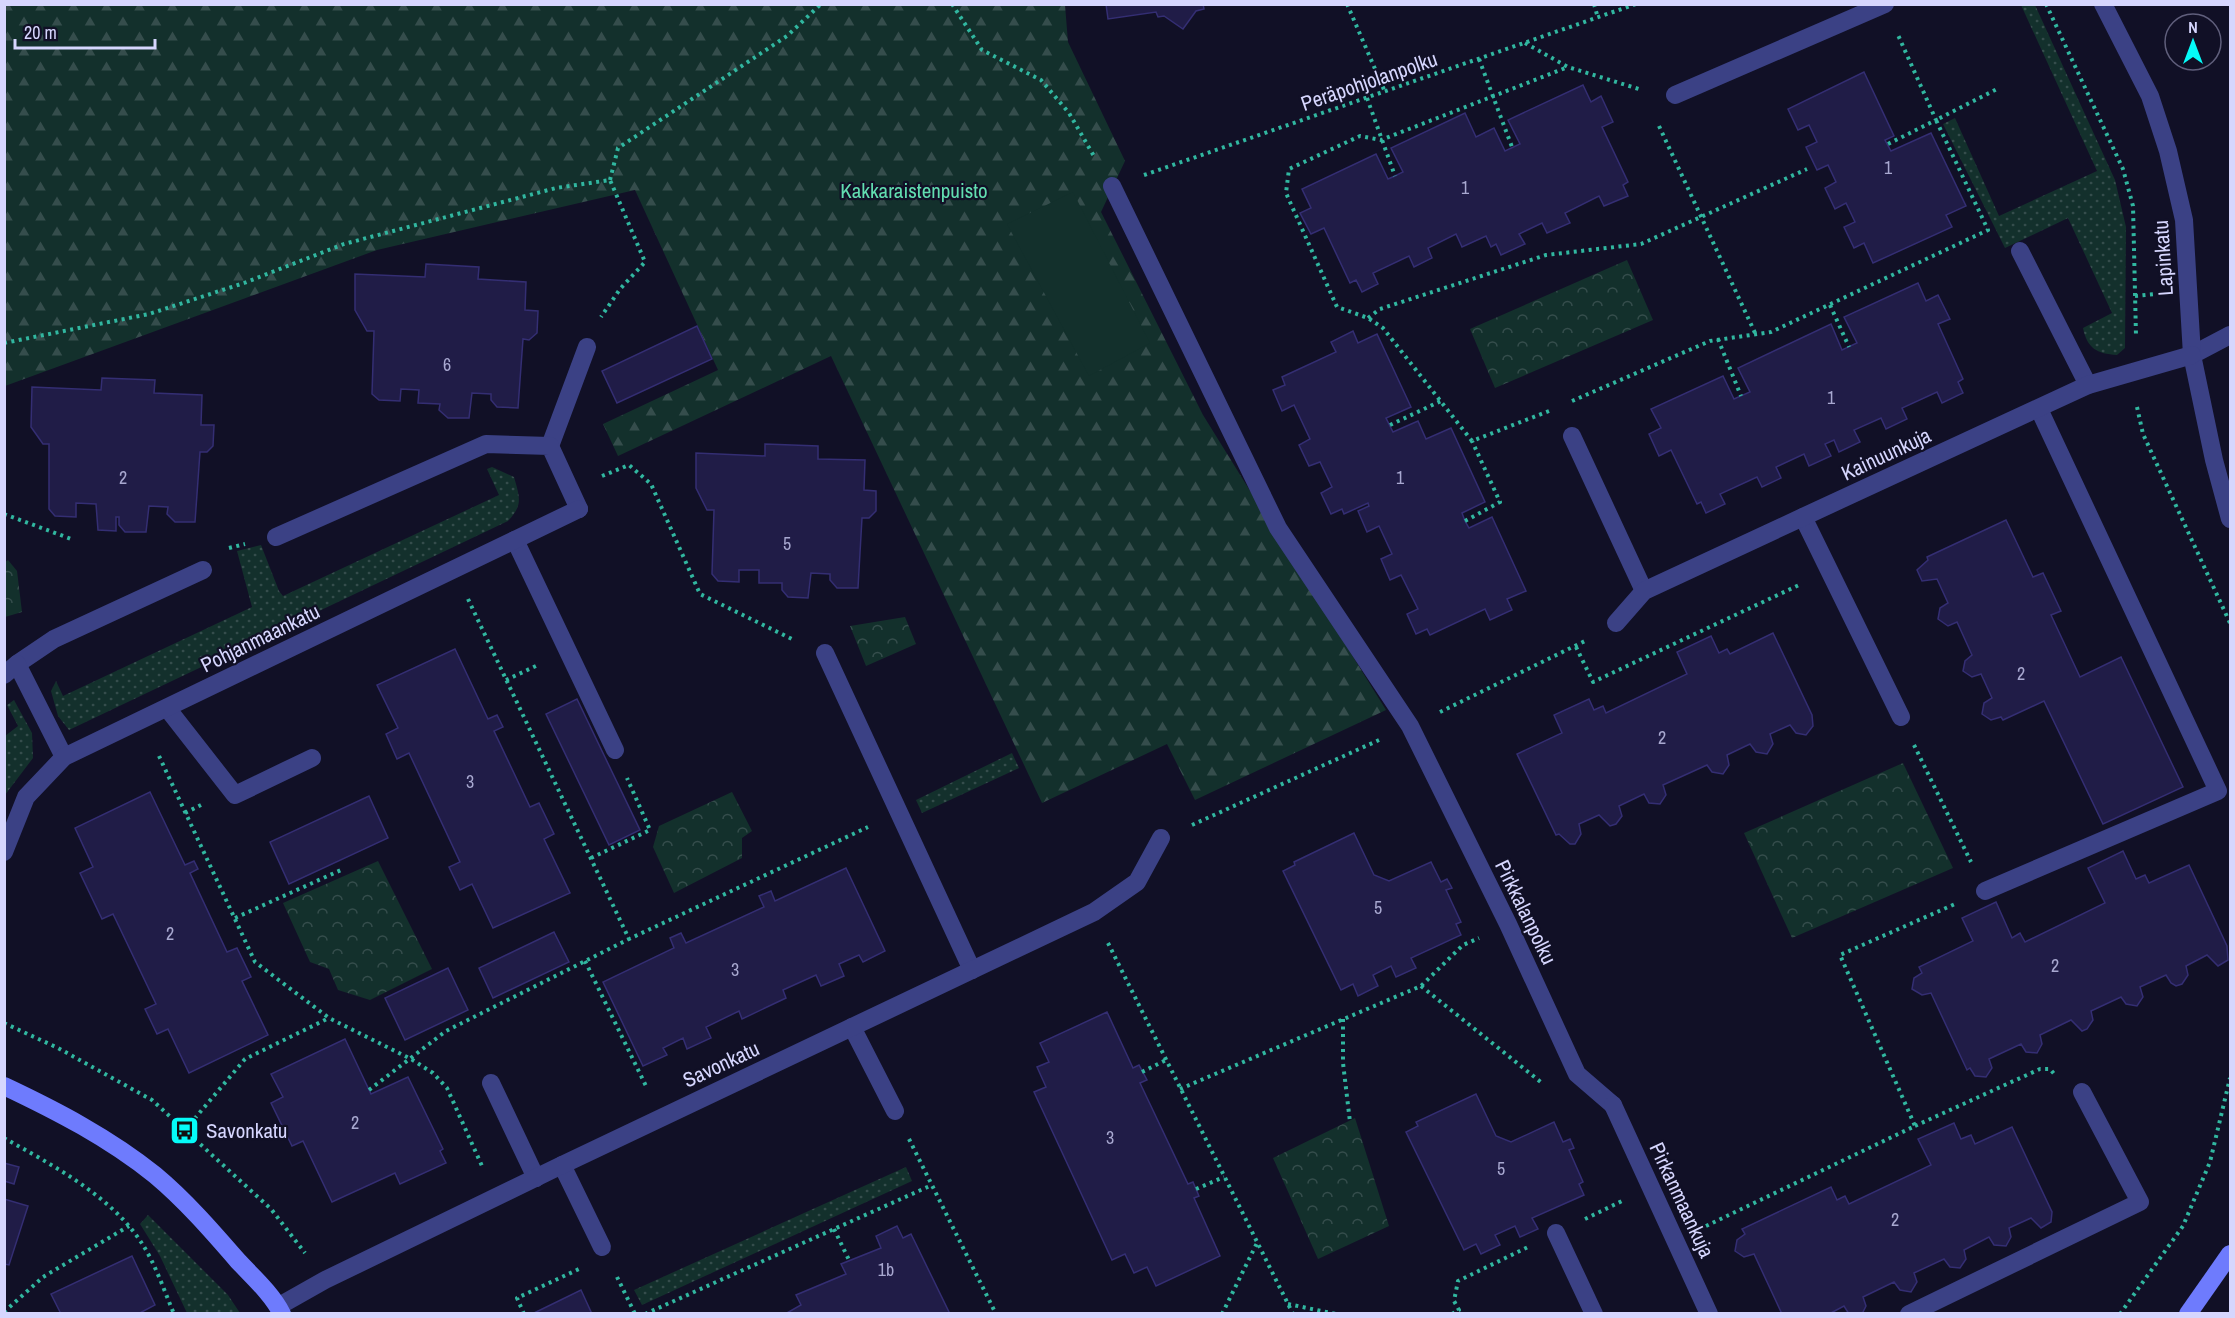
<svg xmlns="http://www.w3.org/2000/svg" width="2235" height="1318" viewBox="0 0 2235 1318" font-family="'Archivo Narrow',sans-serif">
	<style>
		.grass { fill: url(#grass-dots) }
		.forest { fill: url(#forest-firs) }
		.park { fill: url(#park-crowns) }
		.pitch { fill: #13302c }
		.building { fill: #201c47; stroke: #342e73; stroke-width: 1.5 }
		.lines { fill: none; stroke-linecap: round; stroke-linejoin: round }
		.path { stroke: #31b7a0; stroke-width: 4; stroke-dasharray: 3 4.5; stroke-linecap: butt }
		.lane { stroke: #3b4185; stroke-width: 18 }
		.street { stroke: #3b4185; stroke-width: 18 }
		.secondary { stroke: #6e7bfd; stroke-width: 18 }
		.labels { text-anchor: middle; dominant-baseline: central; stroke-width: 4.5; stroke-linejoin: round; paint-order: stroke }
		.number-label { font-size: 18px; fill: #a8a8d0 }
		.street-label { font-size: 21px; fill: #d6d6fe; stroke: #111026 }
		.park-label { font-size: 21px; fill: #62deb1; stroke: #111026 }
		.poi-label { font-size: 21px; fill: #d6d6fe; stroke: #111026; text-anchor: start }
	</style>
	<defs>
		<pattern id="grass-dots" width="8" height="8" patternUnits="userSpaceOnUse" patternTransform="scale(1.5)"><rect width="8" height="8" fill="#13302c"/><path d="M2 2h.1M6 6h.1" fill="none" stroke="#354d4c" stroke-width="1.8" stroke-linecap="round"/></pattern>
		<pattern id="forest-firs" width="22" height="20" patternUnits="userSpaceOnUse" patternTransform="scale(1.5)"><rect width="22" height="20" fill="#13302c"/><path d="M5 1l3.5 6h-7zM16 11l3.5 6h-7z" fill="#354d4c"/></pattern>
		<pattern id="park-crowns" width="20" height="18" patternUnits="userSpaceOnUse" patternTransform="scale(1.5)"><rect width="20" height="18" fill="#13302c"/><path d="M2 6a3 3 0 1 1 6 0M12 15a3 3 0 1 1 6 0" fill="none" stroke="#354d4c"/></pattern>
	</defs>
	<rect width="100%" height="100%" fill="#111026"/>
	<!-- grass -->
	<g class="grass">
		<path d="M2021,5H2035L2115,180L2126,227L2125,348L2117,355C2097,354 2087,348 2083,328L2112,313L2068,218L2005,248L1943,124L1955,118L1999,216L2097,171Z"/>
		<path d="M492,467L514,477C520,498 523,505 508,521L69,730L58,716L51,691L56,681L63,696L252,607L237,551L261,545L279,591L283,596L499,495L487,469Z"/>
		<polygon points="14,700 32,733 33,758 5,795 5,736 18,726 7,705"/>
		<polygon points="1012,753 1019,768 922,813 916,800"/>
		<polygon points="906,1167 912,1181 642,1305 634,1290"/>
		<polygon points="148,1215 228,1295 240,1313 187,1313 160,1256 140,1224"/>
	</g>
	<!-- forest -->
	<polygon class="forest" points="5,5 1065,5 1068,42 1125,161 1101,212 1203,415 1386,710 1195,800 1167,744 1042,803 831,356 618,456 603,424 718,370 635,190 377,250 5,386"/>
	<!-- park -->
	<g class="park">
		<polygon points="1627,260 1653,320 1495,388 1470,329"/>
		<polygon points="8,560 17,571 22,612 5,617 5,562"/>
		<polygon points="905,617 916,644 866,666 850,626"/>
		<polygon points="1903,763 1953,868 1792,938 1744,833"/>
		<polygon points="732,792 752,831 742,838 742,858 674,893 653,847 659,826"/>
		<polygon points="378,861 432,969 370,1000 338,990 329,969 310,962 283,903"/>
		<polygon points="1355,1118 1389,1226 1318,1259 1273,1158"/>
	</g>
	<!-- pitch -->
	<polygon class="pitch" points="1073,192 1150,343 1089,376 1007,224"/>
	<!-- building -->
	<g class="building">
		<polygon points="1106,4 1203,4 1204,9 1196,11 1183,29 1164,16 1158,17 1156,12 1108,19"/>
		<polygon points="1864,72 1894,136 1885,140 1891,151 1931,133 1966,206 1946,215 1952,227 1873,263 1864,243 1854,248 1844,227 1855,222 1846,203 1835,209 1825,188 1836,182 1828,165 1817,170 1806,147 1817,142 1809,125 1798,130 1788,109"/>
		<polygon points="1583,85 1591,102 1601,96 1613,122 1602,127 1628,182 1623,185 1628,196 1604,206 1599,196 1565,213 1570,223 1547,233 1542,223 1519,234 1525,244 1501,255 1496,244 1491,247 1486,236 1462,247 1456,234 1428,248 1432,258 1414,267 1409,256 1373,273 1378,284 1362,292 1356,280 1350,283 1324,228 1311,234 1300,213 1311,208 1302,189 1376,154 1388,179 1395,176 1403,172 1391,148 1465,113 1476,137 1494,128 1505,151 1520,144 1508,120"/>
		<polygon points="426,264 479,267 478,279 526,282 525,310 538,311 537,333 529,340 523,339 518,408 497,407 491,400 491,394 472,393 469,418 448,418 439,410 440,404 418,403 419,390 401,389 400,401 379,400 372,394 374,331 367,331 355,310 355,274 425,277"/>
		<polygon points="1918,283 1926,301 1938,295 1950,319 1938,324 1963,379 1958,382 1963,393 1942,403 1937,392 1902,408 1907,419 1886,429 1881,418 1854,430 1860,442 1839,452 1834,440 1825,444 1831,456 1809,466 1804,454 1776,467 1781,478 1762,487 1757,477 1720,494 1725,504 1706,513 1701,502 1697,504 1671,450 1659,456 1649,434 1661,428 1651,409 1723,376 1734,399 1750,392 1738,368 1831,324 1842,350 1857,343 1844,317"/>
		<polygon points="697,326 712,359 617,403 602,371"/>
		<polygon points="1353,331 1358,343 1377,334 1411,407 1386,418 1393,432 1418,421 1426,439 1451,428 1485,502 1462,513 1465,521 1469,528 1492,517 1526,591 1507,599 1512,610 1490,620 1485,609 1430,635 1427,629 1416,634 1407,614 1418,609 1401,575 1390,580 1381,559 1392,554 1379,526 1367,532 1358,511 1369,506 1368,503 1344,514 1342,509 1331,514 1321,493 1332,487 1320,462 1309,466 1299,445 1310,439 1294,405 1282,411 1273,390 1285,385 1282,377 1336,352 1331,342"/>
		<polygon points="102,378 155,380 154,393 202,395 201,425 214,425 213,446 207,452 200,452 195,522 175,522 167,514 168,507 149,506 146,532 125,532 119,525 119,517 116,517 116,531 98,530 96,504 76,503 76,517 55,516 49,509 49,444 43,444 31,427 32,387 101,390"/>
		<polygon points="765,444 818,446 818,459 865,460 864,490 876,491 876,511 869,518 862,518 858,588 837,588 830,580 830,574 811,573 808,598 788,597 782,590 782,583 759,583 759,570 739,570 739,582 718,581 712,574 714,510 707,510 696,488 696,453 765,456"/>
		<polygon points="2006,520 2033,577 2043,573 2061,611 2051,615 2080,677 2121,657 2183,787 2103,824 2044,701 2003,720 2001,717 1991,720 1982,714 1984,703 1992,698 1981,674 1972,677 1963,671 1965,661 1972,655 1957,622 1948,626 1938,619 1940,608 1948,603 1937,579 1922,581 1917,570 1928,560 1927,557"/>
		<polygon points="1773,633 1812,715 1813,726 1806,735 1796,733 1790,725 1770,734 1773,744 1767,754 1756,752 1750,744 1727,755 1729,765 1723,774 1712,772 1707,765 1663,785 1666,795 1660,804 1649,803 1644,794 1619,806 1622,816 1616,824 1610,826 1599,815 1579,824 1581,834 1575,844 1570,844 1559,834 1556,835 1517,754 1562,733 1554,715 1589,699 1594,710 1603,706 1606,713 1687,674 1677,652 1711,636 1719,653 1727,649 1730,654"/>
		<polygon points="455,649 488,719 497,715 503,727 494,731 530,807 539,803 554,834 544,839 570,893 493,928 472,884 460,890 449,867 460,862 409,753 397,759 386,734 398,728 377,685"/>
		<polygon points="577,699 640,830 609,845 546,714"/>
		<polygon points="150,792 185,865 194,861 198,869 190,873 227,952 237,948 251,977 242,981 268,1035 189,1073 168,1029 157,1034 145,1009 156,1004 113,914 102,919 80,873 93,867 75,828"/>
		<polygon points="369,796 388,838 289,884 270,842"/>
		<polygon points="1354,833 1374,875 1389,881 1431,862 1441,882 1447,879 1452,888 1446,890 1461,922 1456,924 1461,935 1411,958 1416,968 1396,977 1391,966 1373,975 1378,986 1358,996 1353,984 1341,990 1283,871 1295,865 1294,862"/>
		<polygon points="2123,851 2136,879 2145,875 2149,883 2189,865 2227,946 2228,960 2218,966 2207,955 2186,966 2188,975 2182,984 2176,986 2171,983 2166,975 2140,987 2143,997 2137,1006 2126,1004 2121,997 2091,1011 2093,1020 2087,1029 2082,1031 2071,1020 2040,1035 2042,1044 2037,1053 2026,1052 2021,1044 1989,1059 1992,1068 1986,1077 1975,1076 1970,1068 1967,1070 1931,993 1922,995 1912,989 1914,978 1922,973 1919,967 1973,941 1962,918 1996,902 2012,938 2020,933 2025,942 2105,903 2088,868"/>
		<polygon points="846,868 885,951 863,962 859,955 839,964 844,976 821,986 816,975 783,990 786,998 742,1019 739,1011 706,1027 711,1038 687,1049 683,1038 663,1048 667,1055 643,1066 603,982 674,948 670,938 681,933 686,943 764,907 759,896 771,891 775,901"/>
		<polygon points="554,932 569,962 493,998 479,968"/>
		<polygon points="448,968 468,1010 405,1040 385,998"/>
		<polygon points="1107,1012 1133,1068 1139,1065 1147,1080 1140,1083 1188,1184 1193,1182 1199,1196 1194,1198 1220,1256 1156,1286 1147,1267 1134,1273 1125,1254 1112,1260 1034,1092 1046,1087 1037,1067 1049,1062 1040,1043"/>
		<polygon points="345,1039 371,1094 408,1077 443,1149 440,1151 446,1163 400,1184 395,1173 332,1202 303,1141 292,1146 271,1103 283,1097 271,1074"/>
		<polygon points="1476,1094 1496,1136 1511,1142 1554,1122 1563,1142 1570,1139 1574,1148 1569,1150 1583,1182 1579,1184 1584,1195 1532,1218 1538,1229 1520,1237 1515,1226 1495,1235 1500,1245 1481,1254 1476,1244 1464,1250 1406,1132 1418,1126 1416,1122"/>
		<polygon points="1954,1123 1961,1139 1971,1135 1975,1144 2012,1127 2052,1212 2051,1222 2041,1228 2031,1218 2009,1228 2011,1237 2006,1246 1994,1245 1989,1237 1964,1250 1966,1259 1960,1268 1950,1267 1944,1259 1914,1273 1917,1282 1911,1292 1900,1290 1894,1282 1863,1297 1866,1306 1862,1314 1849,1314 1844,1306 1829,1314 1782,1314 1754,1254 1744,1257 1735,1251 1737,1240 1745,1234 1742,1229 1831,1187 1837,1200 1845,1196 1849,1204 1931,1165 1918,1139"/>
		<polygon points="4,1163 19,1167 14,1184 4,1181"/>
		<polygon points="4,1199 28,1206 9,1265 4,1264"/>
		<polygon points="897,1226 903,1238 911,1234 950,1314 785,1314 801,1305 796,1295 846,1274 841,1264 881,1248 876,1236"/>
		<polygon points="132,1256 155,1305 138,1314 58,1314 60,1312 51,1294"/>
		<polygon points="581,1290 592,1314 532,1314"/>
	</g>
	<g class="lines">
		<!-- path -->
		<g class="path">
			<polyline points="952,4 982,50 1041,80 1069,113 1095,158"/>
			<polyline points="1347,4 1385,92"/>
			<polyline points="1594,4 1598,18"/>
			<polyline points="2046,4 2123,169 2133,206 2136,336"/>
			<polyline points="1525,43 1568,67 1642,90"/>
			<polyline points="1479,59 1512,147"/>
			<polyline points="1367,98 1395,176"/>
			<polyline points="1659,126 1756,335"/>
			<polyline points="1888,144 1936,120 1898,35"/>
			<polyline points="1144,175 1636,4"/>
			<polyline points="610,180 618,148 787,36 821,4"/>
			<polyline points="2135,296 2155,294"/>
			<polyline points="1830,305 1849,347"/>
			<polyline points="1368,318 1380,309 1546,255 1641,244 1807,169"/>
			<polyline points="1718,339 1741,396"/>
			<polyline points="4,343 149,314 244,283 344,244 556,188 610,180 645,262 620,289 601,317"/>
			<polyline points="1572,401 1710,341 1771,332 1988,230 1936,120 1999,88"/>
			<polyline points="2137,407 2143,434 2230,623"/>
			<polyline points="1549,411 1472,441 1383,328 1368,318 1337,307 1286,193 1289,169 1360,136 1381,140 1568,67"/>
			<polyline points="1390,425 1443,400"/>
			<polyline points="602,476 629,465 651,484 700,594 794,640"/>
			<polyline points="4,514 74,540"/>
			<polyline points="1465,521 1500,502 1472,441"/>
			<polyline points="229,548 245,544"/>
			<polyline points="468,599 629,939 868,827"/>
			<polyline points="1576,647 1593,682 1799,585"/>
			<polyline points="506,680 538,665"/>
			<polyline points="1440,712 1587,640"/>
			<polyline points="1914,745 1971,862"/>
			<polyline points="159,756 255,962 329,1018 411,1059 433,1073 447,1088 482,1166"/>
			<polyline points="185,813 201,805"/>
			<polyline points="1192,825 1379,740"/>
			<polyline points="591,858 650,830 627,778"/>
			<polyline points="235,918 341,870"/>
			<polyline points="1108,943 1293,1314"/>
			<polyline points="585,961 647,1088"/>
			<polyline points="1421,986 1542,1083"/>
			<polyline points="1343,1019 1343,1063 1350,1122"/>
			<polyline points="4,1023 58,1048 152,1100 271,1209 305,1253"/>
			<polyline points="1142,1072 1166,1060"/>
			<polyline points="1180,1089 1421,986 1463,945 1479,938"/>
			<polyline points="369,1090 446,1031 629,939"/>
			<polyline points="1915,1126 2040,1069 2050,1069 2055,1075"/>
			<polyline points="185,1130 245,1059 329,1018"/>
			<path d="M4,1138C52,1165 110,1195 141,1242C155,1263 164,1290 174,1314"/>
			<polyline points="909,1139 996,1314"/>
			<polyline points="1196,1189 1224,1177"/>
			<polyline points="1585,1219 1622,1201"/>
			<polyline points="1706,1226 1915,1126 1840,955 1955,904"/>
			<polyline points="834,1229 849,1260"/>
			<polyline points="617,1277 635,1314"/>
			<polyline points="1288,1304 1336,1314"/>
			<polyline points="4,1312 43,1277 129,1226"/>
			<polyline points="524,1314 517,1298 579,1269"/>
			<polyline points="645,1314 932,1185"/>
			<polyline points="1222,1314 1257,1243"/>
			<polyline points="1452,1314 1459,1310 1454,1301 1458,1281 1528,1247"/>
			<polyline points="2120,1314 2183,1226 2210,1162 2230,1078"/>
		</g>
		<!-- lane -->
		<g class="lane">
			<polyline points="1675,95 1885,4"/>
			<polyline points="1112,186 1278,528 1410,726 1508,924 1577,1074 1613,1105"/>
			<polyline points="2020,251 2088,385"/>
			<polyline points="2192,355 2230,335"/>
			<polyline points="1572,436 1644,591"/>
			<polyline points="550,446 587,347"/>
			<polyline points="1803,517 1901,717"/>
			<polyline points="276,537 486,444 550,446 579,509"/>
			<polyline points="515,540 615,750"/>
			<polyline points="825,653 972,970"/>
			<polyline points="17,664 54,639 203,570"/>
			<polyline points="4,675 17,664 64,757"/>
			<polyline points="167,708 235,795 312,758"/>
			<polyline points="1985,891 2218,791 2039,409"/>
			<polyline points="852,1027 895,1111"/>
			<polyline points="491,1083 536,1178"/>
			<polyline points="562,1165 602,1247"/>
			<polyline points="1556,1233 1594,1314"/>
			<polyline points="1909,1314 2140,1202 2082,1092"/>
		</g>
		<!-- street -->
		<g class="street">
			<polyline points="2103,4 2150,96 2168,151 2184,220 2192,355 2214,460 2230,519"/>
			<polyline points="1616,623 1644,591 1803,517 2088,385 2192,355"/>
			<polyline points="4,852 26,797 64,757 579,509"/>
			<polyline points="1613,1105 1709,1314"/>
			<polyline points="279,1306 325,1280 562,1165 1094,912 1137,882 1161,838"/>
		</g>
		<!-- secondary -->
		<g class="secondary">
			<path d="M4,1086C57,1111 109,1138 155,1175C185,1200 212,1231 238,1261C253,1277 272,1294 282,1314"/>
			<polyline points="2188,1314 2230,1254"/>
		</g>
	</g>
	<!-- icons -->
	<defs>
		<symbol id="bus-square" viewBox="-11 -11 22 22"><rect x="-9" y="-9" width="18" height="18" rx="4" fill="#05fbf8" stroke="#111026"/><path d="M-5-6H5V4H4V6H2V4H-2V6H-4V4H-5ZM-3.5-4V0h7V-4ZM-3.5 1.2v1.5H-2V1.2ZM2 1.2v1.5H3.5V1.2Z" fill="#111"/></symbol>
	</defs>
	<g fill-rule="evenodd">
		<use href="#bus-square" x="168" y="1114" width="33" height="33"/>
	</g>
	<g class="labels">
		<!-- number labels -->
		<g class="number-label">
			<text x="1888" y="167">1</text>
			<text x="1465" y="187">1</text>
			<text x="447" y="364">6</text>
			<text x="1831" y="397">1</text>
			<text x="123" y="477">2</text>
			<text x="1400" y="477">1</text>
			<text x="787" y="543">5</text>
			<text x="2021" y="673">2</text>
			<text x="1662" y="737">2</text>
			<text x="470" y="781">3</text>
			<text x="1378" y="907">5</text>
			<text x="170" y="933">2</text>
			<text x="2055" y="965">2</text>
			<text x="735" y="969">3</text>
			<text x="355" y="1122">2</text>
			<text x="1110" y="1137">3</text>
			<text x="1501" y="1168">5</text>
			<text x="1895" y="1219">2</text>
			<text x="886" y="1269">1b</text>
		</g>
		<!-- street labels -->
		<g class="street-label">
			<text transform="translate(1369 81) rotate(-19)">Peräpohjolanpolku</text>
			<text transform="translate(2163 258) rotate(-94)">Lapinkatu</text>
			<text transform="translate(1886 454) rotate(-25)">Kainuunkuja</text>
			<text transform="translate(260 638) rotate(-26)">Pohjanmaankatu</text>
			<text transform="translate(1526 912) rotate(64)">Pirkkalanpolku</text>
			<text transform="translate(721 1064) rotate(-25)">Savonkatu</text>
			<text transform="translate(1682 1200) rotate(65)">Pirkanmaankuja</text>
		</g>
		<!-- park labels -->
		<g class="park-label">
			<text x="914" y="190">Kakkaraistenpuisto</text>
		</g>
		<!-- poi labels -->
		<g class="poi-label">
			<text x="206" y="1130">Savonkatu</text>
		</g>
	</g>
	<!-- border -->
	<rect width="2235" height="1318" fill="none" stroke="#d6d6fe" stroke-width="12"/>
	<!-- north arrow -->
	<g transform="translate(2193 42)"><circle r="28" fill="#111026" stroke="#605f7c" stroke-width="1.5"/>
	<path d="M0-4.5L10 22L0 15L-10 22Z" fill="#05fbf8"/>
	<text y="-9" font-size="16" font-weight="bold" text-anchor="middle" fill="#d6d6fe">N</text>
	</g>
	<!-- scale -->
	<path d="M15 39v9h140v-9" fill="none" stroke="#d6d6fe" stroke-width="3"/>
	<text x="24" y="39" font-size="18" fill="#d6d6fe" stroke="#111026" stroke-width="4.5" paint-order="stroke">20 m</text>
</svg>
